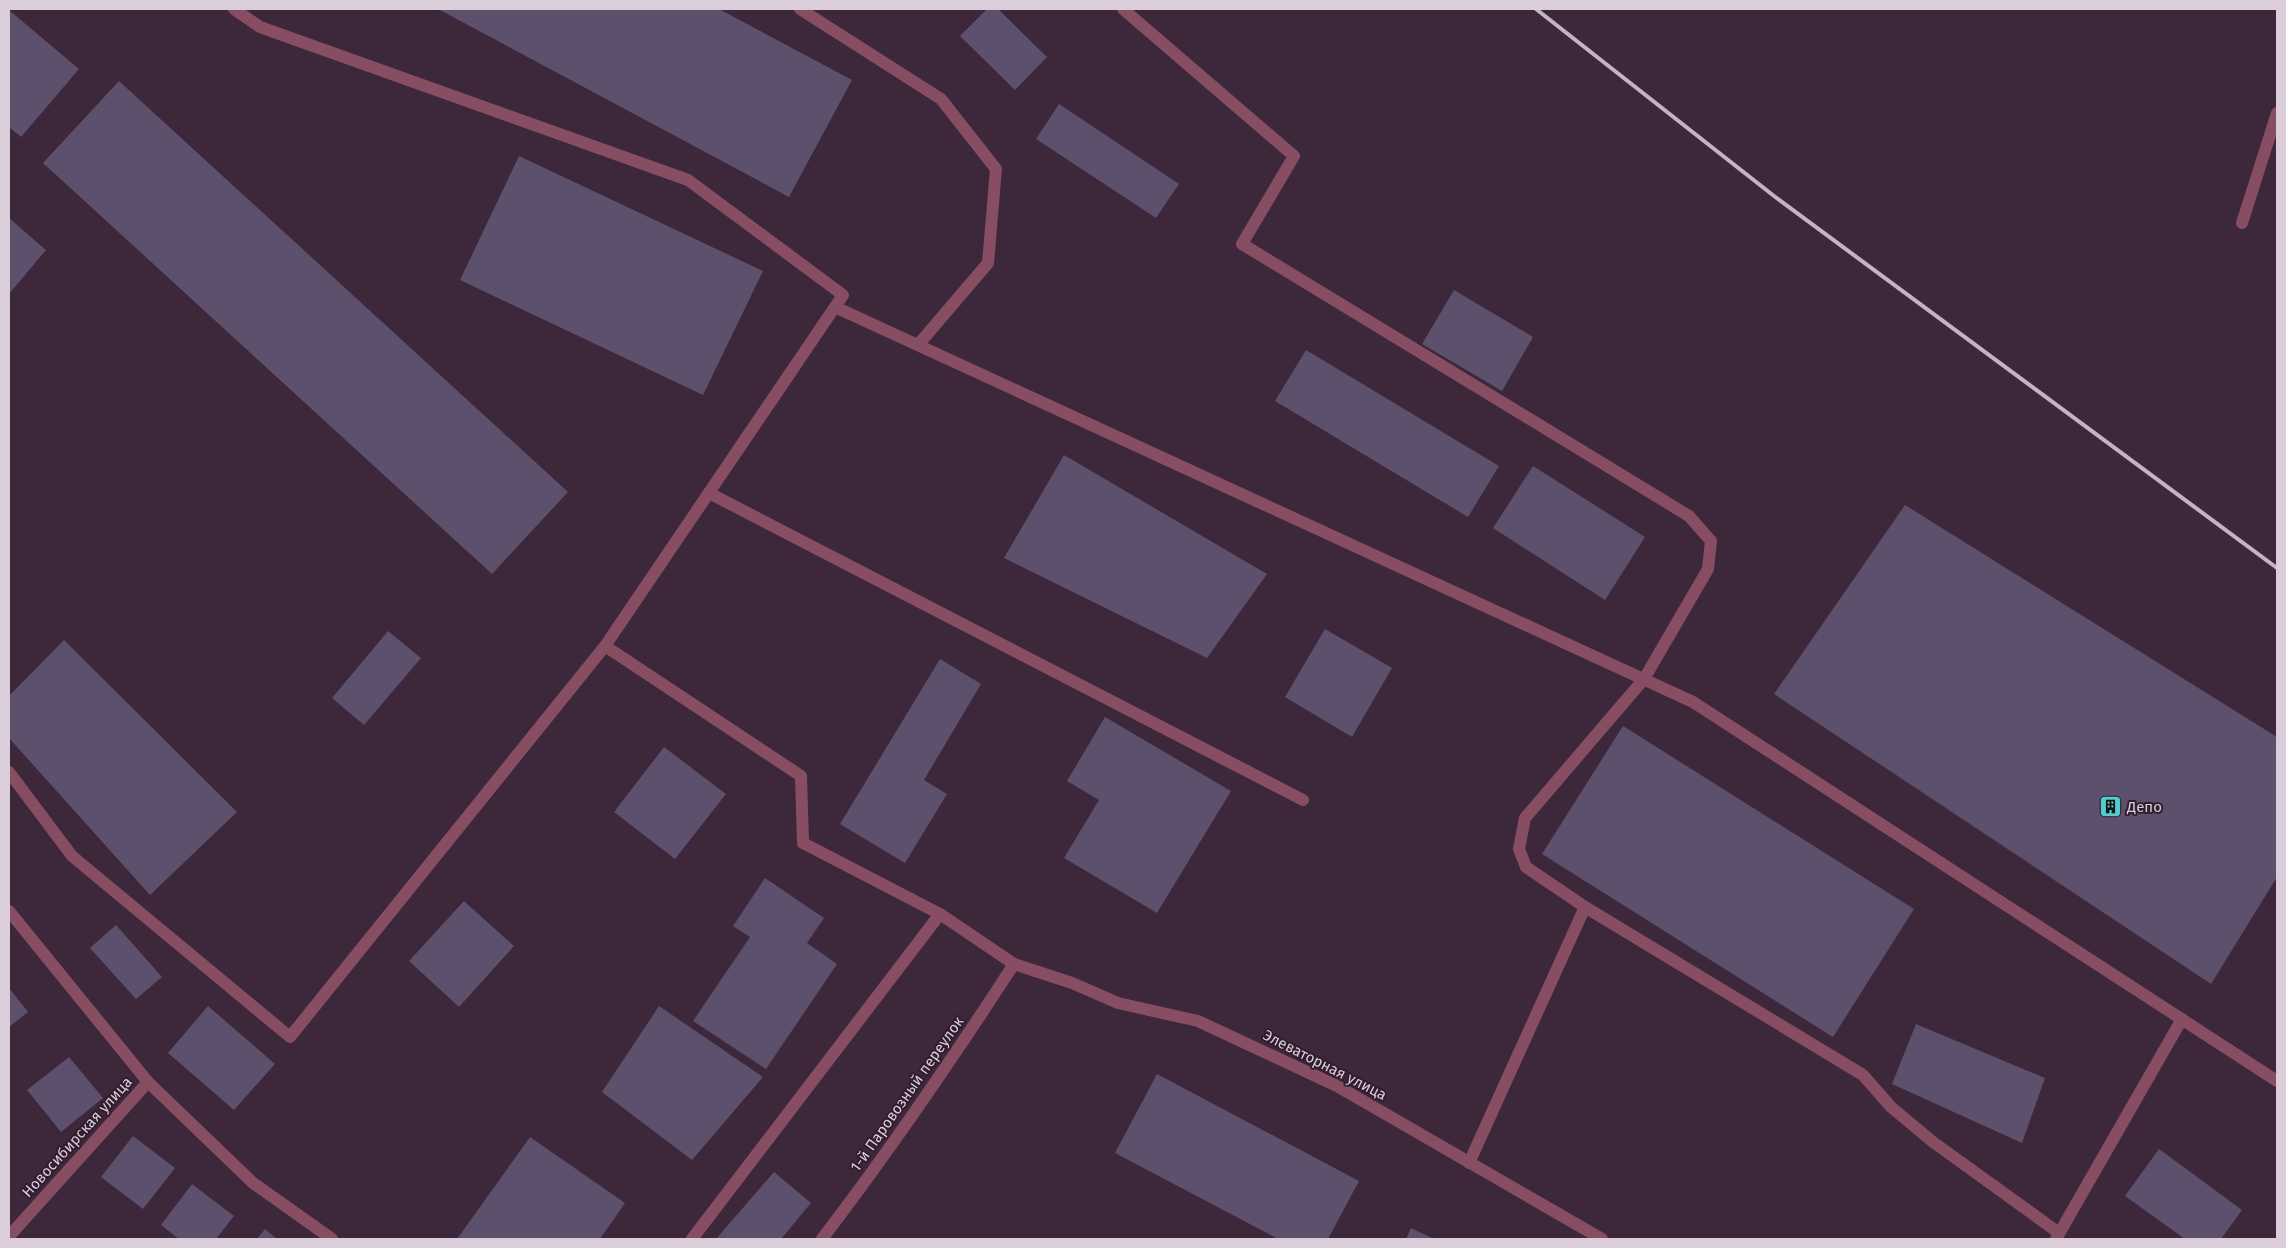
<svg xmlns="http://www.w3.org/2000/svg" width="2286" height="1248" viewBox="0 0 2286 1248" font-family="'Fira Sans',sans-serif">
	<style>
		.building { fill: #5c506c }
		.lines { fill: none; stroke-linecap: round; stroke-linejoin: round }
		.lane { stroke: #874e63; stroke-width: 12 }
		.street { stroke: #874e63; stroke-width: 12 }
		.rail { stroke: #c4b4c2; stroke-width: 4 }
		.labels { text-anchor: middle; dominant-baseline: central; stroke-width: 4; stroke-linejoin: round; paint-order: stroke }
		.poi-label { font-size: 15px; fill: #dccdda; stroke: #321d30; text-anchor: start }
		.street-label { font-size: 15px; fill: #dccdda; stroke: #321d30 }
	</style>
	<rect width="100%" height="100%" fill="#3d273a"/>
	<!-- building -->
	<g class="building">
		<polygon points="438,9 719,9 852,80 789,197"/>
		<polygon points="987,9 998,9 1047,57 1015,90 960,36"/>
		<polygon points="9,10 79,69 21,137 9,127"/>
		<polygon points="119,81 568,492 492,574 43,163"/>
		<polygon points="1059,104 1179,184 1156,218 1036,139"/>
		<polygon points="519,156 763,271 703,395 460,280"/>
		<polygon points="9,218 46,250 9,294"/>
		<polygon points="1454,290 1533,337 1502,391 1422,344"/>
		<polygon points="1306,350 1499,466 1468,517 1275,401"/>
		<polygon points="1064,455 1267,574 1207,658 1004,558"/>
		<polygon points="1533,466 1645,537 1605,600 1493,528"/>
		<polygon points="1905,505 2277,737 2277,877 2211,984 1774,694"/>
		<polygon points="1325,629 1392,668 1352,737 1285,697"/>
		<polygon points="388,631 421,658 364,725 332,698"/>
		<polygon points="64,640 237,812 150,895 9,738 9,696"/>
		<polygon points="940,659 981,684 924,780 947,794 905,863 840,824"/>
		<polygon points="1105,717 1231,791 1157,913 1064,858 1099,800 1067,781"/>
		<polygon points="1623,726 1914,909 1833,1037 1542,854"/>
		<polygon points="664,747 726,794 675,859 614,812"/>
		<polygon points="765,878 824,918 807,943 837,964 766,1069 693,1021 750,937 733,926"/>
		<polygon points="464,901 514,946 459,1007 409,961"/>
		<polygon points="116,925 162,977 136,999 90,948"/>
		<polygon points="9,988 28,1012 9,1027"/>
		<polygon points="208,1006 275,1064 234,1110 168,1053"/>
		<polygon points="659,1006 763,1077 692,1160 602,1092"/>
		<polygon points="1916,1024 2045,1078 2022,1143 1892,1084"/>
		<polygon points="69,1057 103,1098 61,1132 27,1090"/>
		<polygon points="1157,1074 1359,1181 1328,1239 1278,1239 1115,1153"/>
		<polygon points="133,1136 175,1168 143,1209 101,1177"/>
		<polygon points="530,1137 625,1203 600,1239 457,1239"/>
		<polygon points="2159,1149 2242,1210 2221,1239 2185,1239 2125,1196"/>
		<polygon points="774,1172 811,1203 781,1239 716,1239"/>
		<polygon points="192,1184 234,1216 216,1239 179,1239 161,1225"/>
		<polygon points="1411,1228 1434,1239 1406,1239"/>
		<polygon points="265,1229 277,1239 257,1239"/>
	</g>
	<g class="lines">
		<!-- lane -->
		<g class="lane">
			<polyline points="800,9 941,99 996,169 988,263 918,345"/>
			<polyline points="1123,9 1294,156 1242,244 1689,516 1711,541 1708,569 1644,679 1525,818 1519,849 1526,867 1585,907 1469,1163"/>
			<polyline points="2242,223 2277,113"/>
			<polyline points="835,307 1693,702 2277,1081"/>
			<polyline points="709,493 1303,800"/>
			<polyline points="605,646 801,776 803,843 940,914 1014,964"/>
			<polyline points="9,772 72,856 290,1037 605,646 843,295 688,180 260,27 234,9"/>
			<polyline points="1585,907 1863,1075 1891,1107 1933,1142 2059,1233"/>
			<polyline points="692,1239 940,914"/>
			<polyline points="2056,1239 2182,1019"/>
		</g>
		<!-- street -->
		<g class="street">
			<polyline points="9,911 148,1082 253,1183 332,1239"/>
			<polyline points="9,1231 12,1233 148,1082"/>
			<path d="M822,1239C890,1150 953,1058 1014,964L1072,983L1118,1003L1198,1021L1337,1086L1602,1239"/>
		</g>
		<!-- rail -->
		<polyline class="rail" points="1536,9 1774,196 2277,568"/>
	</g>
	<!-- icons -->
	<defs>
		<symbol id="building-square" viewBox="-11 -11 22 22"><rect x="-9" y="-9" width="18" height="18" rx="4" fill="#51ccd1" stroke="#321d30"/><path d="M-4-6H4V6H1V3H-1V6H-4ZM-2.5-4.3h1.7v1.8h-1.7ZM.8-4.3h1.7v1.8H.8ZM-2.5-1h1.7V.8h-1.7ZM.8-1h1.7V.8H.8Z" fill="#111"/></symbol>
	</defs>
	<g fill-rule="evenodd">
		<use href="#building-square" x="2098" y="794" width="25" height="25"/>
	</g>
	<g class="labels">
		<!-- poi labels -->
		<g class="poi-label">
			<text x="2127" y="807">Депо</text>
		</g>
		<!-- street labels -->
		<g class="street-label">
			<text transform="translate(1325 1065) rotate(27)">Элеваторная улица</text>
			<text transform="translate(907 1094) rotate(-55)">1-й Паровозный переулок</text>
			<text transform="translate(77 1137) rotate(-48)">Новосибирская улица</text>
		</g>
	</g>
	<!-- border -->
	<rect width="2286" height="1248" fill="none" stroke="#dccdda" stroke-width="20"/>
</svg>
